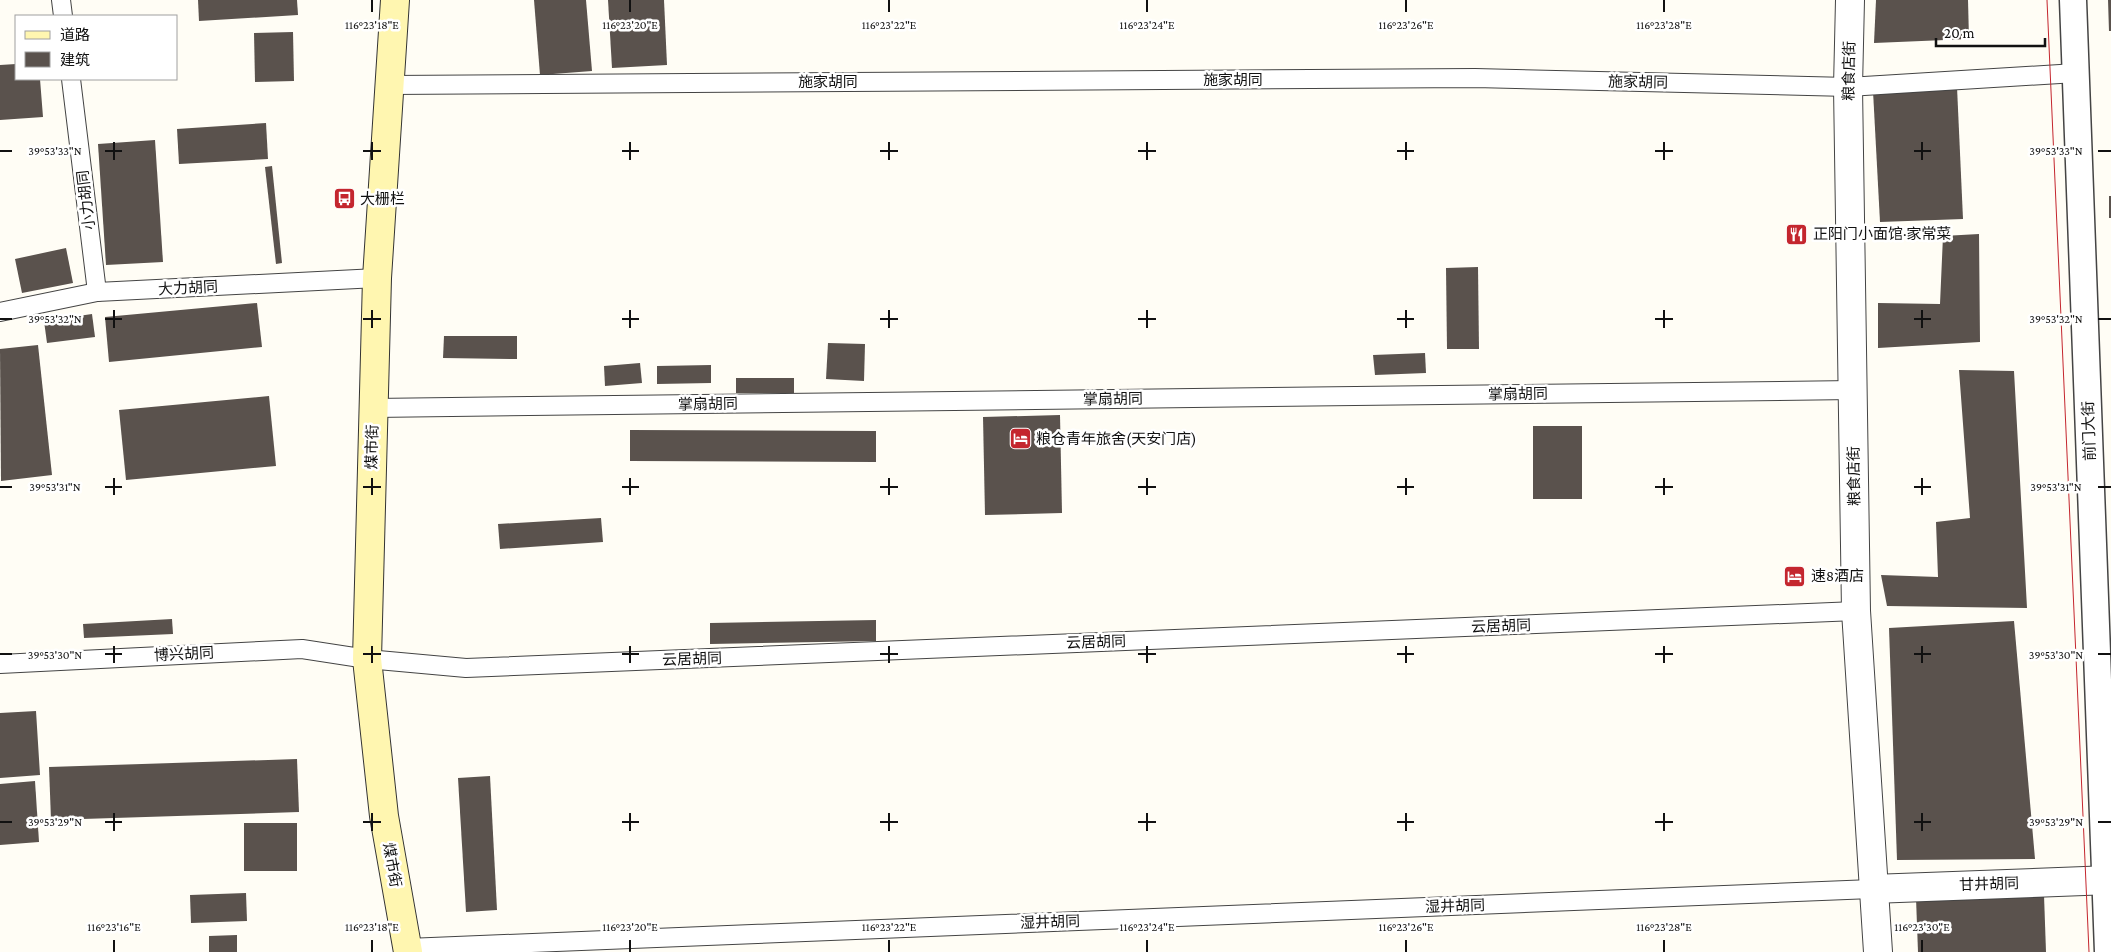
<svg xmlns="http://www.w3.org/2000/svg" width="2111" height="952" viewBox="0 0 2111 952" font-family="'Crimson Pro','Noto Sans SC',serif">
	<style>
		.building { fill: #5a524d }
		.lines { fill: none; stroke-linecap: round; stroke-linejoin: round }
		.service-casing { stroke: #444; stroke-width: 20 }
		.pedestrian-casing { stroke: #444; stroke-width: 29 }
		.minor-casing { stroke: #444; stroke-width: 30 }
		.secondary-casing { stroke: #333; stroke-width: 30 }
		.service { stroke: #fff; stroke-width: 18 }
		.pedestrian { stroke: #fff; stroke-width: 26 }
		.minor { stroke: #fff; stroke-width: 28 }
		.secondary { stroke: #fff6b0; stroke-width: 28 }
		.tram { stroke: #c4262e; stroke-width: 1 }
		.ticks { fill: none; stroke: #111; stroke-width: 2 }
		.labels { text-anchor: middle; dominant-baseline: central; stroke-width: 5; stroke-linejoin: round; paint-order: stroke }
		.street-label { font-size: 15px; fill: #111; stroke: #fff }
		.poi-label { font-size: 15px; fill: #111; stroke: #fff; text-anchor: start }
		.ticks-label { font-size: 12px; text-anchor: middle; fill: #111; stroke: #fff; stroke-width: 5; stroke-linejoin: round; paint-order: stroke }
	</style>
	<rect width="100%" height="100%" fill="#fffdf5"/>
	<!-- building -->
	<g class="building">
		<polygon points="198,0 297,0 298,15 199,21"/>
		<polygon points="534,0 586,0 592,71 540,75"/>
		<polygon points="608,0 664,0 667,65 612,68"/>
		<polygon points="1876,0 1968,0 1969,39 1874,43"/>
		<polygon points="2108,0 2111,0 2111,31 2109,31"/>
		<polygon points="293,32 294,81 255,82 254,33"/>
		<polygon points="16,64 16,79 40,79 43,117 0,120 0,65"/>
		<polygon points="1957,87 1963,219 1880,222 1873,91"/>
		<polygon points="266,123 268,159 179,164 177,129"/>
		<polygon points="155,140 163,262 106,265 98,144"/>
		<polygon points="272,166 282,263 276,264 265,167"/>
		<rect x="2109" y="196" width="2" height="22"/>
		<polygon points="1979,234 1980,342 1878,348 1878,303 1940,304 1943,236"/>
		<polygon points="66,248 73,283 22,293 15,259"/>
		<polygon points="1478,267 1479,349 1447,349 1446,268"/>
		<polygon points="257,303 262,347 109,362 105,317"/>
		<polygon points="92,314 95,337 47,343 44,321"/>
		<polygon points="444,336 517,336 517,359 443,358"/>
		<polygon points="828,343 865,344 864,381 826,379"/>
		<polygon points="38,345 52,475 1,481 0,349"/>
		<polygon points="1425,353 1426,373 1375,375 1373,355"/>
		<polygon points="640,363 642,383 605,386 604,366"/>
		<polygon points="711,365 711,383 657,384 657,366"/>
		<polygon points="1959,370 2014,371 2027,608 1887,606 1881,575 1938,577 1936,522 1970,518"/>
		<rect x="736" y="378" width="58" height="15"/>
		<polygon points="269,396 276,466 126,480 119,410"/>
		<polygon points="1060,415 1062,513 985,515 983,417"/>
		<rect x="1533" y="426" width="49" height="73"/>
		<polygon points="630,430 876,431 876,462 630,461"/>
		<polygon points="601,518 603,542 500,549 498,524"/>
		<polygon points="172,619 173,634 84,638 83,624"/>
		<polygon points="876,620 876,641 710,644 710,623"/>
		<polygon points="2014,621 2035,859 1897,860 1889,628"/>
		<polygon points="36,711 40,775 0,778 0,713"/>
		<polygon points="297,759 299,812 51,820 49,767"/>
		<polygon points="490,776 497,910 466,912 458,778"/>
		<polygon points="35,781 39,842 0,845 0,784"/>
		<rect x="244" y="823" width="53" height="48"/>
		<polygon points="246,893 247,921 191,923 190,895"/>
		<polygon points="2044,895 2046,952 1918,952 1916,898"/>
		<polygon points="237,935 237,952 209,952 209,936"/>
	</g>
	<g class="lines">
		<defs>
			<g id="service">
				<polyline points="61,0 63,16"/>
				<polyline points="71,79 97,292"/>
				<polyline points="389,85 1475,78 1848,87 2076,73"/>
				<polyline points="0,312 97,292 377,278"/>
				<polyline points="373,408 1853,390"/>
				<polyline points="0,664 302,649 367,659 466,668 1856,611"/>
				<polyline points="407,948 1872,889"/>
			</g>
			<polyline id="pedestrian" points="2073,0 2108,952"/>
			<g id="minor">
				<polyline points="1850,0 1848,87 1856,611 1878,952"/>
				<polyline points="1872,889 2111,880"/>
			</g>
			<polyline id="secondary" points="395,0 377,278 367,659 384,816 408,952"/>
		</defs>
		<!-- service casing -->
		<use href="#service" class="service-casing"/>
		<!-- pedestrian casing -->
		<use href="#pedestrian" class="pedestrian-casing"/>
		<!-- minor casing -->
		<use href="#minor" class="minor-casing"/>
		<!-- secondary casing -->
		<use href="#secondary" class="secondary-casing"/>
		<!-- service -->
		<use href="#service" class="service"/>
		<!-- pedestrian -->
		<use href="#pedestrian" class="pedestrian"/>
		<!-- minor -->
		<use href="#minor" class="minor"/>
		<!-- secondary -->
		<use href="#secondary" class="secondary"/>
		<!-- tram -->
		<polyline class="tram" points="2047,0 2089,952"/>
	</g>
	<!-- ticks -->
	<path class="ticks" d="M372,0V12M630,0V12M889,0V12M1147,0V12M1406,0V12M1664,0V12M114,142V160M372,142V160M630,142V160M889,142V160M1147,142V160M1406,142V160M1664,142V160M1922,142V160M0,151H12M105,151H122M363,151H381M622,151H639M880,151H898M1138,151H1156M1397,151H1414M1655,151H1673M1914,151H1931M2098,151H2111M114,310V328M372,310V328M630,310V328M889,310V328M1147,310V328M1406,310V328M1664,310V328M1922,310V328M0,319H12M105,319H122M363,319H381M622,319H639M880,319H898M1138,319H1156M1397,319H1414M1655,319H1673M1914,319H1931M2098,319H2111M114,478V495M372,478V495M630,478V495M889,478V495M1147,478V495M1406,478V495M1664,478V495M1922,478V495M0,487H12M105,487H122M363,487H381M622,487H639M880,487H898M1138,487H1156M1397,487H1414M1655,487H1673M1914,487H1931M2098,487H2111M114,646V663M372,646V663M630,646V663M889,646V663M1147,646V663M1406,646V663M1664,646V663M1922,646V663M0,654H12M105,654H122M363,654H381M622,654H639M880,654H898M1138,654H1156M1397,654H1414M1655,654H1673M1914,654H1931M2098,654H2111M114,813V831M372,813V831M630,813V831M889,813V831M1147,813V831M1406,813V831M1664,813V831M1922,813V831M0,822H12M105,822H122M363,822H381M622,822H639M880,822H898M1138,822H1156M1397,822H1414M1655,822H1673M1914,822H1931M2098,822H2111M114,940V952M372,940V952M630,940V952M889,940V952M1147,940V952M1406,940V952M1664,940V952M1922,940V952"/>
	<!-- icons -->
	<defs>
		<symbol id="bus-square" viewBox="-11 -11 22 22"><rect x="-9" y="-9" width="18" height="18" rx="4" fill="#c4262e" stroke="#fff"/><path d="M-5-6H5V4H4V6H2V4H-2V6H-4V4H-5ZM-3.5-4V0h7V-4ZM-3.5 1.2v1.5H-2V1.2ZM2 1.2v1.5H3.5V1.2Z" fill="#fff"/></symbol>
		<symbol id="restaurant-square" viewBox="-11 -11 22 22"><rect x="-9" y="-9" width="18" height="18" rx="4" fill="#c4262e" stroke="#fff"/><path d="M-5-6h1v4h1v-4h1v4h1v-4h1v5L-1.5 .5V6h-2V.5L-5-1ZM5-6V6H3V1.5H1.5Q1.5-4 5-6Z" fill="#fff"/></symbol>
		<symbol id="hotel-square" viewBox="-11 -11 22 22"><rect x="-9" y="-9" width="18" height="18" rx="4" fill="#c4262e" stroke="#fff"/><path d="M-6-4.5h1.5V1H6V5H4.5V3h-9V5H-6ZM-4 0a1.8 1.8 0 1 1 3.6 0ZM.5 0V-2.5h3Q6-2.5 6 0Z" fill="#fff"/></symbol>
	</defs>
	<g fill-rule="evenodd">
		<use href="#bus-square" x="332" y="186" width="25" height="25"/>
		<use href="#restaurant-square" x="1784" y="222" width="25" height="25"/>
		<use href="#hotel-square" x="1008" y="426" width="25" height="25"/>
		<use href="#hotel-square" x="1782" y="564" width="25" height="25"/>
	</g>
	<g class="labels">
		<!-- street labels -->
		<g class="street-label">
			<text transform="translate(1849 71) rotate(-89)">粮食店街</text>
			<text x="1233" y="80">施家胡同</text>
			<text x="828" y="82">施家胡同</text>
			<text transform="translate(1638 82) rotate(1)">施家胡同</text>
			<text transform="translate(86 200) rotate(-97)">小力胡同</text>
			<text transform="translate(188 288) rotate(-3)">大力胡同</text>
			<text transform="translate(1518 394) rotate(-1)">掌扇胡同</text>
			<text transform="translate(1113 399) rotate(-1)">掌扇胡同</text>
			<text transform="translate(708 404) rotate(-1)">掌扇胡同</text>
			<text transform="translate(2089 431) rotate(-92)">前门大街</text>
			<text transform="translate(372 447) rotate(-89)">煤市街</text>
			<text transform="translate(1854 476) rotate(-91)">粮食店街</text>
			<text transform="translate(1501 626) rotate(-2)">云居胡同</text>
			<text transform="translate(1096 642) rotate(-2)">云居胡同</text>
			<text transform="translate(184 654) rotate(-3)">博兴胡同</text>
			<text transform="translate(692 659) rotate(-2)">云居胡同</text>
			<text transform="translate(392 865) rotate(80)">煤市街</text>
			<text transform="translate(1989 884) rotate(-2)">甘井胡同</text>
			<text transform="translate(1455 906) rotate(-2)">湿井胡同</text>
			<text transform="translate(1050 922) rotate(-2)">湿井胡同</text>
		</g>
		<!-- poi labels -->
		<g class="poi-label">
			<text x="360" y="199">大栅栏</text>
			<text x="1813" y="234">正阳门小面馆·家常菜</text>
			<text x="1036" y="439">粮仓青年旅舍(天安门店)</text>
			<text x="1811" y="576">速8酒店</text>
		</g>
	</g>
	<g class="ticks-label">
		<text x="372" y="29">116°23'18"E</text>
		<text x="630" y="29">116°23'20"E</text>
		<text x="889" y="29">116°23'22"E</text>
		<text x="1147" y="29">116°23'24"E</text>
		<text x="1406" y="29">116°23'26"E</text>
		<text x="1664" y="29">116°23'28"E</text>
		<text x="55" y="155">39°53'33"N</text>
		<text x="2056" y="155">39°53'33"N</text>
		<text x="55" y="323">39°53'32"N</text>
		<text x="2056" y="323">39°53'32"N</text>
		<text x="55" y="491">39°53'31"N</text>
		<text x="2056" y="491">39°53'31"N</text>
		<text x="55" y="659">39°53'30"N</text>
		<text x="2056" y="659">39°53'30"N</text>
		<text x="55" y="826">39°53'29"N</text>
		<text x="2056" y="826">39°53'29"N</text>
		<text x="114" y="931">116°23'16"E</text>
		<text x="372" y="931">116°23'18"E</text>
		<text x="630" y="931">116°23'20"E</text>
		<text x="889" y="931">116°23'22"E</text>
		<text x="1147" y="931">116°23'24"E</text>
		<text x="1406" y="931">116°23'26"E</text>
		<text x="1664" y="931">116°23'28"E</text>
		<text x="1922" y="931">116°23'30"E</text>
	</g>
	<!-- legend -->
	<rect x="15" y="15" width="162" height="65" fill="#ffffff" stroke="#a0a0a0"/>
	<rect x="25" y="31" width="25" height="8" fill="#fff6b0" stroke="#a0a0a0"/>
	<text x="60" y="40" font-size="15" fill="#111111">道路</text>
	<rect x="25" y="52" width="25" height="15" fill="#5a524d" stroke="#a0a0a0"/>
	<text x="60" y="65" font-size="15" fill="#111111">建筑</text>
	<!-- scale -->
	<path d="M1936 38v8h109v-8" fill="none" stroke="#111111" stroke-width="2.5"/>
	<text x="1944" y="38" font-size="15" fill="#111111" stroke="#ffffff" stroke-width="4" paint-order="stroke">20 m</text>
</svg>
